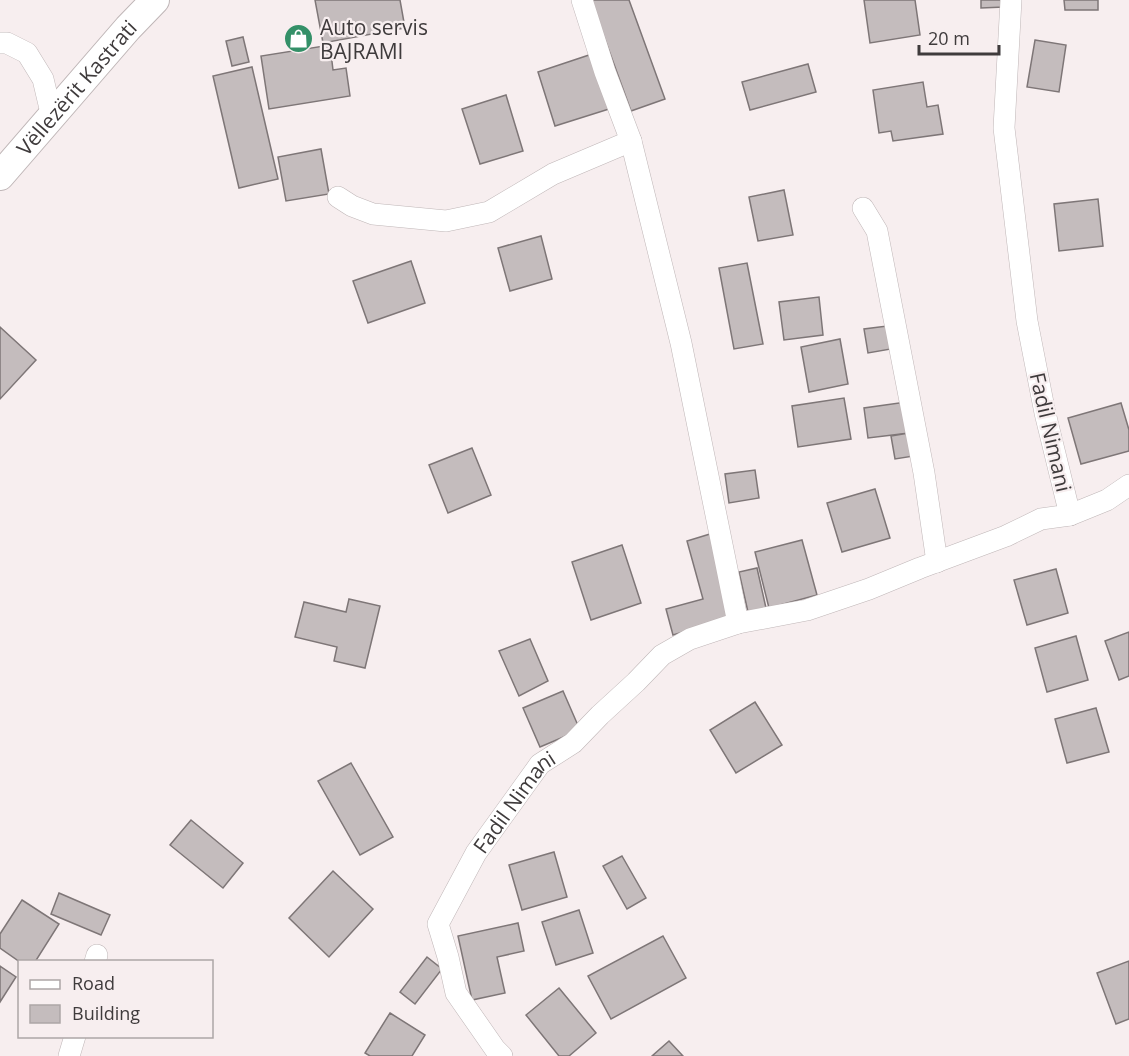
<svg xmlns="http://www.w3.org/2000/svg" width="1129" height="1056" viewBox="0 0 1129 1056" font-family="'Open Sans',sans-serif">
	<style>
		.building { fill: #c4bcbd; stroke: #7e7677; stroke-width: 1.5 }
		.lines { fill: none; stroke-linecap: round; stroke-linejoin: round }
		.street-casing { stroke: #bfb6b7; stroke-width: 22 }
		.secondary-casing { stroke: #bfb6b7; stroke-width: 30 }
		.street { stroke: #fff; stroke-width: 21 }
		.secondary { stroke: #fff; stroke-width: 28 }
		.labels { text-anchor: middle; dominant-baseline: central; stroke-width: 4.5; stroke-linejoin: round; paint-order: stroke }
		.poi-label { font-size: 21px; fill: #3f3b3c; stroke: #f7eeef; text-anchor: start }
		.street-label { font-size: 21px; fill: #3f3b3c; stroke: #f7eeef }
	</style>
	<rect width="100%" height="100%" fill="#f7eeef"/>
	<!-- building -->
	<g class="building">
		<polygon points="315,0 400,0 405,28 323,43"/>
		<polygon points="593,0 629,0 665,99 631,111 591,1"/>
		<polygon points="864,0 915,0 920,35 870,43"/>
		<polygon points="981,0 1004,0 1004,7 981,8"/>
		<polygon points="1064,0 1098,0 1098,10 1065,10"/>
		<polygon points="243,37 249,62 232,66 226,41"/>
		<polygon points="1035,40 1066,45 1059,92 1027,87"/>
		<polygon points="330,45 333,70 346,68 350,96 269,109 261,56"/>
		<polygon points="592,54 609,109 555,126 538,72"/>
		<polygon points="808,64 816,92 750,110 742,82"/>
		<polygon points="252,67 278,179 239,188 213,76"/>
		<polygon points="923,82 927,107 938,105 943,134 893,141 891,131 879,133 873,90"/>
		<polygon points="506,95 523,151 480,164 462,109"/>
		<polygon points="321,149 329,194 286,201 278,157"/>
		<polygon points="784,190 793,235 758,241 749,197"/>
		<polygon points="1098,199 1103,246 1059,251 1054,204"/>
		<polygon points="541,236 552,279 510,291 498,248"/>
		<polygon points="411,261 425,303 368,323 353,281"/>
		<polygon points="747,263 763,344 734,349 719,268"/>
		<polygon points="819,297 823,335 784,340 779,302"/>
		<polygon points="887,326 891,349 868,353 864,329"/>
		<polygon points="0,327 36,360 0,399"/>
		<polygon points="840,339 848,384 809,392 801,347"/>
		<polygon points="844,398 851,439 798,447 792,406"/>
		<polygon points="906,402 909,433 868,438 864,408"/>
		<polygon points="1121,403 1129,430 1129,451 1081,464 1068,418"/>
		<polygon points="909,433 914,456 895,459 891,436"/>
		<polygon points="472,448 491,495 448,513 429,465"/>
		<polygon points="755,470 759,498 729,503 725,474"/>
		<polygon points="875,489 890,538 842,552 827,503"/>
		<polygon points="710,534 734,617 673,635 666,609 703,599 687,541"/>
		<polygon points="802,540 817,595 769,608 755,552"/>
		<polygon points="622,545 641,603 591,620 572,562"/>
		<polygon points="757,568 766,608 748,612 739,572"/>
		<polygon points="1056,569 1068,613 1027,625 1014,580"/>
		<polygon points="349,599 380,606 365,668 334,661 337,647 295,637 304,602 346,612"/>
		<polygon points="1129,632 1129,676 1119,680 1105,641"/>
		<polygon points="1076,636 1088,680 1047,692 1035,648"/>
		<polygon points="530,639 548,681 519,696 499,651"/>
		<polygon points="563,691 580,730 540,747 523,708"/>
		<polygon points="755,702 782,745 736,773 710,730"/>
		<polygon points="1096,708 1109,752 1067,763 1055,719"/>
		<polygon points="351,763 393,837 360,855 318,781"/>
		<polygon points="191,820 243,863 223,888 170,845"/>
		<polygon points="554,852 567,897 522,910 509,865"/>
		<polygon points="622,856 646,898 627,909 603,866"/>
		<polygon points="333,871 373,909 329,957 289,918"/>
		<polygon points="59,893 110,915 101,935 51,914"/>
		<polygon points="22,900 59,924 35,962 20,962 0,948 0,934"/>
		<polygon points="579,910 593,953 556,965 542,922"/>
		<polygon points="518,923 524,951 497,957 505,993 472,1000 458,936"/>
		<polygon points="663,936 686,978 611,1019 588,976"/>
		<polygon points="427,957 442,969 415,1004 400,992"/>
		<polygon points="1129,961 1129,1019 1116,1024 1097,973"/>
		<polygon points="0,966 16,977 0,1002"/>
		<polygon points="559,988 596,1033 569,1056 559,1056 526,1015"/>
		<polygon points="390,1013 425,1035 412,1056 370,1056 365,1053"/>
		<polygon points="669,1041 683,1056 652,1056"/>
	</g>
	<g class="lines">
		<defs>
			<g id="street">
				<polyline points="0,43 7,43 27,53 43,79 52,117"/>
				<polyline points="631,141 681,343 738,623"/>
				<polyline points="338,197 352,206 373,214 446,221 489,212 553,174 631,141 605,72 582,0"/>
				<polyline points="863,208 877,231 924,473 937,562"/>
				<polyline points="1070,515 1107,500 1129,485"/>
				<polyline points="95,962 97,955"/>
				<polyline points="69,1056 75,1036"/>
				<path id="s1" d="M502,1056L495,1049L456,993L448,957L438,924L476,853L540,764L573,743L600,715L636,682L662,655L690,639L738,623L807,610L869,589L920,568L1006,536L1041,519L1070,515L1045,413L1027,321L1004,128L1011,0"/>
			</g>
			<g id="secondary">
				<path id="s2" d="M0,176L128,28L155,0"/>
			</g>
		</defs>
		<!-- street casing -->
		<use href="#street" class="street-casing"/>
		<!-- secondary casing -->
		<use href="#secondary" class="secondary-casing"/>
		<!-- street -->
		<use href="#street" class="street"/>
		<!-- secondary -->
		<use href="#secondary" class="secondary"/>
	</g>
	<!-- icons -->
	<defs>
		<symbol id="shop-disc" viewBox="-11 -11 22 22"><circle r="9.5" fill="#349068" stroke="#f7eeef"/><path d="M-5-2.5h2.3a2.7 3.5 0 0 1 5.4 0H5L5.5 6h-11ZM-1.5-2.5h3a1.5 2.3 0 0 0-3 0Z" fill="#fff"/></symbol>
	</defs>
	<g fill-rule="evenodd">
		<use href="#shop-disc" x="282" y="22" width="33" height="33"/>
	</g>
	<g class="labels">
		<!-- poi labels -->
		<g class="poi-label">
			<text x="320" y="27">Auto servis<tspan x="320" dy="24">BAJRAMI</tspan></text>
		</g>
		<!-- street labels -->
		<g class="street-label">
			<text stroke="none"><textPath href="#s2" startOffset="117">Vëllezërit Kastrati</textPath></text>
			<text transform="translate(1051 432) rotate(77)">Fadil Nimani</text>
			<text stroke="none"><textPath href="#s1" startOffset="294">Fadil Nimani</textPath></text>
		</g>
	</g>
	<!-- legend -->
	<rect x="18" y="960" width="195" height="78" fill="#f7eeef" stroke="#ada6a7" stroke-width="1.5"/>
	<rect x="30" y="980" width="30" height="9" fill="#ffffff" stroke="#ada6a7" stroke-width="1.5"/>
	<text x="72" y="990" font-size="18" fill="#3f3b3c">Road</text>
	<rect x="30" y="1005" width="30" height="18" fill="#c4bcbd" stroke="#ada6a7" stroke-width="1.5"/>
	<text x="72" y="1020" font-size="18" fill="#3f3b3c">Building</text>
	<!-- scale -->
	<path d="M919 45v9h80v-9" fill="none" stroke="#3f3b3c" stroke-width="3"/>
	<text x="928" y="45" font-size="18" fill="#3f3b3c" stroke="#f7eeef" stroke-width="4.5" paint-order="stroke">20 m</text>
</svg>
